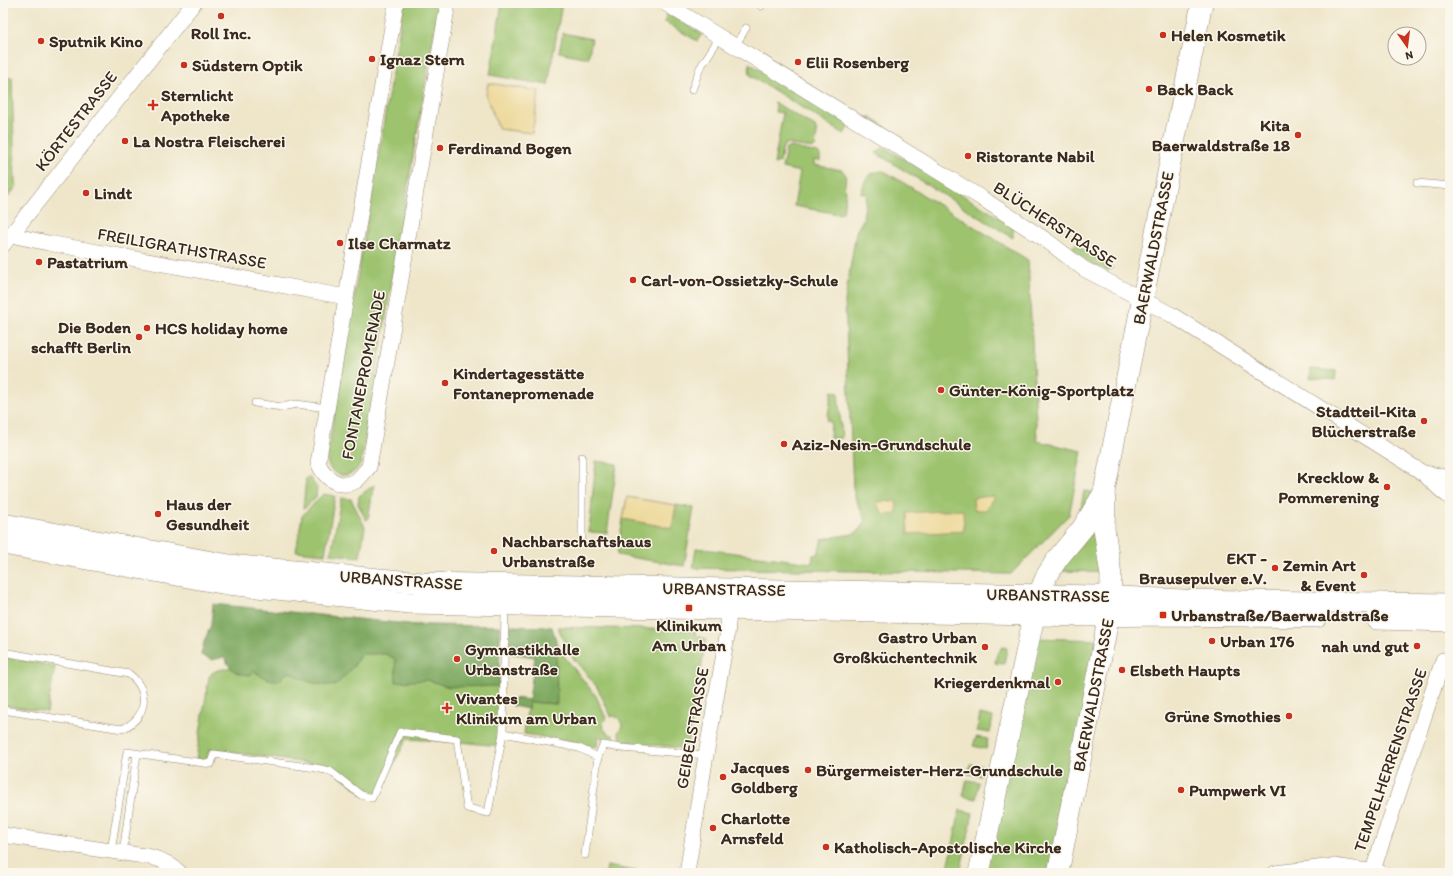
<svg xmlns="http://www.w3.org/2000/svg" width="1453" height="876" viewBox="0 0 1453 876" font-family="Itim,sans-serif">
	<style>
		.green { fill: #9dc36e; stroke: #6c7646 }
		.forest { fill: #7ea961; stroke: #5c6a40 }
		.sand { fill: #eeda9e; stroke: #94825e }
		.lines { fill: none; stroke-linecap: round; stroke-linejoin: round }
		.lane-casing { stroke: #958874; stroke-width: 8 }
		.street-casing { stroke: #958874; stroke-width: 16 }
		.secondary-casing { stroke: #958874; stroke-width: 22 }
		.lane { stroke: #fff; stroke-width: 7 }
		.street { stroke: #fff; stroke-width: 15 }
		.secondary { stroke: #fff; stroke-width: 21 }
		.poi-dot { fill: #c8321e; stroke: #fbf7ec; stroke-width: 1.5 }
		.labels { text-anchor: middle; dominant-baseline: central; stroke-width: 3; stroke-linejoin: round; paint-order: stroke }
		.poi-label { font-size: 17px; font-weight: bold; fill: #3b2a1e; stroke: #fbf7ec; text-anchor: start }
		.street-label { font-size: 17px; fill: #3b2a1e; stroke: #fbf7ec }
	</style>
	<rect width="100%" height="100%" fill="#fbf7ec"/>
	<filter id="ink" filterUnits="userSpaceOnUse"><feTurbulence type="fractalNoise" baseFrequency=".025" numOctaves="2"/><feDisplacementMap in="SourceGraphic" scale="8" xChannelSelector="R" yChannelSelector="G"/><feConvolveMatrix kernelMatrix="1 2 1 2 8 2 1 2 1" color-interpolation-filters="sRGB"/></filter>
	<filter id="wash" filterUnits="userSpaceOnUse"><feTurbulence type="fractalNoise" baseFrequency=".012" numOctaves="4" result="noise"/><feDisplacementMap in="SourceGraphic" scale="16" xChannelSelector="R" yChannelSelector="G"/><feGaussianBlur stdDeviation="0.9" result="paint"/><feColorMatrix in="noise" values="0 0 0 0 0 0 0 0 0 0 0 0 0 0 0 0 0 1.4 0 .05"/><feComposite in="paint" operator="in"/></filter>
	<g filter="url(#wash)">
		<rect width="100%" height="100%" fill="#efe6ca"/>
		<!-- green -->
		<g class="green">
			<path d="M404,3H439L361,463C352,482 327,478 327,457Z"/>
			<polygon points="502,3 562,3 548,85 490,75"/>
			<polygon points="666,12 702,34 697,41 665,22"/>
			<polygon points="563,33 592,39 588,58 559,52"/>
			<polygon points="749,63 849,125 844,134 750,75"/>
			<polygon points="12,77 15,182 17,186 3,203 3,78"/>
			<polygon points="774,102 815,127 817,133 815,147 813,148 785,144 783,147 780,162 774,164 783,113 775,112 776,104"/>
			<polygon points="869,116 901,137 899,141 866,120"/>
			<path d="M790,147L818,153L820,155V161L814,160V165L842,170C848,175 845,183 844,190H846L843,212L839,214L794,206L800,172L782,168L786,149Z"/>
			<polygon points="884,147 1013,226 1013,238 876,153"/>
			<path d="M883,171L886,172L1028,260L1037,441L1082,451L1069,515L1011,574L693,568L696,548L812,563L813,555L818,554L822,539L853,534L860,530L866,521L856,500L853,488L845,301L856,232L864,218L863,217L867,194L861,193C865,180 867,172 883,171Z"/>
			<path d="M1075,244L1113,268L1108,270C1093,266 1083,259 1072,248Z"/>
			<polygon points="1311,369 1336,371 1335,380 1310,378"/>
			<polygon points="832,391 838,392 842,438 830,438 831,421 827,421"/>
			<polygon points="596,461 617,464 607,533 589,532"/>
			<polygon points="309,477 317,488 316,497 305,508 303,509 306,478"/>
			<polygon points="374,485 368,519 366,520 358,504 359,496"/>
			<polygon points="1084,491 1093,492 1081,515 1078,513 1081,508"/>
			<polygon points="323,494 335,496 325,554 296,551 302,516"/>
			<polygon points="341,498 351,499 365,527 360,557 331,554"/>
			<polygon points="676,505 694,508 684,566 617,555 623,519 672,528"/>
			<polygon points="1093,530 1095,530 1105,572 1060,571"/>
			<path d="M240,608L416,625L500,626L498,746L461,742L407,739L377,795L361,792L333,770L320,765L209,749L207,760L196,759L209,677C214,669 220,670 229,668L233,661Z"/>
			<path d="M558,627L695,630L696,636L706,639L687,749L622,741L618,733L622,726C621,720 618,716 611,716L597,687L568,652Z"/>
			<polygon points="1032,638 1102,640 1053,873 983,873"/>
			<polygon points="556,640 564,656 596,696 606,718 603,722 604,729 608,734 613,735 616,744 598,736 597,748 562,740 524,734 528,702 556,704"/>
			<polygon points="1003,647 1007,648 1004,664 995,663 997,654"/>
			<polygon points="3,657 55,666 47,712 3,705"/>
			<polygon points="980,714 993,717 990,733 977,731"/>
			<polygon points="976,737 988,739 986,749 973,746"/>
			<polygon points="970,764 983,766 981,776 968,774"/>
			<polygon points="967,780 979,782 976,799 963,796"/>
			<polygon points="960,810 973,813 960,873 947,873"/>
			<polygon points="607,866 647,873 602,873 606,873"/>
		</g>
		<!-- forest -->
		<g class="forest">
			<path d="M213,604L416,625L500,626L499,686L449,687L427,680L396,682L395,659L386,654H361L353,667L335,686C316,684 306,683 290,672L283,675L281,680C267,680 264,679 253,670L250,675C234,674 231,670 224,657L212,660L201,655L204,642L211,625Z"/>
			<polygon points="509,626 552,627 556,640 557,704 529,702 528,709 513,706 514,698 529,700 535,657 509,653"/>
		</g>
		<!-- sand -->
		<g class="sand">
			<polygon points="488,83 539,91 532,133 499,129 486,96"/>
			<polygon points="994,496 986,510 974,510 973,498"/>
			<polygon points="627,497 676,505 672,528 623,519"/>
			<polygon points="896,501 897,514 884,515 876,502"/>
			<polygon points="963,510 964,531 908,534 907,513"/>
		</g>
	</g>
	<g filter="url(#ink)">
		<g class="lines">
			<defs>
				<g id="lane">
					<polyline points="761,6 763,3"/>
					<polyline points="735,46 746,28"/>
					<polyline points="692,90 700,68 720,37"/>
					<polyline points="1417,183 1450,186"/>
					<polyline points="255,403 282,407 296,404 327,408"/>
					<polyline points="582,537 582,457"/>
					<path d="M3,652L129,674C151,691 147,718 122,729L3,710"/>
					<polyline points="503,733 505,607"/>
					<polyline points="598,757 603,745 621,748 706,755"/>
					<polyline points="111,851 127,752 211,764 214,754 316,768 330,771 361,795 372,798 400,732 457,739 467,808 488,813 503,733 579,748 598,757 585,855"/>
					<polyline points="123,853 137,754"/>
				</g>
				<g id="street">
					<path d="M396,3L318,463C325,478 339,490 356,481C360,478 365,471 369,467L448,3"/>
					<path d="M665,3L983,199L1046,240L1084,269L1172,315L1417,469C1430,477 1437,489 1450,497"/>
					<polyline points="11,235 48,243 346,297"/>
					<polyline points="3,245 194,3"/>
					<polyline points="1425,473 1450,478"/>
					<path d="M3,835L151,857C163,860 171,864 180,873"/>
					<polyline points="687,873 706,755 727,636 730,600"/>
					<polyline points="1275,873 1334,866 1381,873"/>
					<polyline points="1372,873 1443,660"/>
				</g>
				<g id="secondary">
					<polyline points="3,524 229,565 422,583 1096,596 1183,600 1450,604"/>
					<polyline points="3,544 227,584 410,603 1088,616 1166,615 1317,617"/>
					<polyline points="1377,619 1450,621"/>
					<polyline points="979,873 1034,616 1039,594 1047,575 1058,558 1082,529 1104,493"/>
					<polyline points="1058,873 1105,636 1110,602 1111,576 1104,528 1105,504 1104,492 1202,3"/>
				</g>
			</defs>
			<!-- lane casing -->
			<use href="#lane" class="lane-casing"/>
			<!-- street casing -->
			<use href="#street" class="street-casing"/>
			<!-- secondary casing -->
			<use href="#secondary" class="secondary-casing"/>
			<!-- lane -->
			<use href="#lane" class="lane"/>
			<!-- street -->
			<use href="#street" class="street"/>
			<!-- secondary -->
			<use href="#secondary" class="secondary"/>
		</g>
	</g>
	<!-- markers -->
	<g class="poi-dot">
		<circle cx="221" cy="16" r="4"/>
		<circle cx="1163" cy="35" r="4"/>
		<circle cx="41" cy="41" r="4"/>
		<circle cx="372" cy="59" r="4"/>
		<circle cx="798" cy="62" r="4"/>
		<circle cx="184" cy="65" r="4"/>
		<circle cx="1149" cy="89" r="4"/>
		<path d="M151 99h4v4h4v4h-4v4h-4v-4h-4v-4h4z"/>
		<circle cx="1298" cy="135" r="4"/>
		<circle cx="125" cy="141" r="4"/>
		<circle cx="440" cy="148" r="4"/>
		<circle cx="968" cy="156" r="4"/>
		<circle cx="86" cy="193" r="4"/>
		<circle cx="340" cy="243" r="4"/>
		<circle cx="39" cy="262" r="4"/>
		<circle cx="633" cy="280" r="4"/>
		<circle cx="147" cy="328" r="4"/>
		<circle cx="139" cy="337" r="4"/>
		<circle cx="445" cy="383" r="4"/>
		<circle cx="941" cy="390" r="4"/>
		<circle cx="1424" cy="421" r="4"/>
		<circle cx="784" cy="444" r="4"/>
		<circle cx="1387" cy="487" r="4"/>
		<circle cx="158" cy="514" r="4"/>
		<circle cx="494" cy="551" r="4"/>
		<circle cx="1275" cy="568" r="4"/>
		<circle cx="1364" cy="575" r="4"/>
		<rect x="685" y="604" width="8" height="8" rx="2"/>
		<rect x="1159" y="611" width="8" height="8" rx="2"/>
		<circle cx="1212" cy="641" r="4"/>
		<circle cx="1417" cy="646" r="4"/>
		<circle cx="985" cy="647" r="4"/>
		<circle cx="457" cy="659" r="4"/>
		<circle cx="1122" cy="670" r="4"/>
		<circle cx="1058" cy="682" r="4"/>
		<path d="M445 702h4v4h4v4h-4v4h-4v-4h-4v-4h4z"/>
		<circle cx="1289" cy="716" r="4"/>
		<circle cx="808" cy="770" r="4"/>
		<circle cx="723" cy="777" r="4"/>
		<circle cx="1181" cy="790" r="4"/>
		<circle cx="713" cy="828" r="4"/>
		<circle cx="826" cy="847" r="4"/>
	</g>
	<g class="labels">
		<!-- poi labels -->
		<g class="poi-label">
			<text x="221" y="33" text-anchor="middle">Roll Inc.</text>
			<text x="1171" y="35">Helen Kosmetik</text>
			<text x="49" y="41">Sputnik Kino</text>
			<text x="380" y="59">Ignaz Stern</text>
			<text x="806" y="62">Elii Rosenberg</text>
			<text x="192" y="65">Südstern Optik</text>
			<text x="1157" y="89">Back Back</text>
			<text x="161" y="95">Sternlicht<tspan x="161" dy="20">Apotheke</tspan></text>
			<text x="1290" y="125" text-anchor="end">Kita<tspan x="1290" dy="20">Baerwaldstraße 18</tspan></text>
			<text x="133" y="141">La Nostra Fleischerei</text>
			<text x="448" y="148">Ferdinand Bogen</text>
			<text x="976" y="156">Ristorante Nabil</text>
			<text x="94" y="193">Lindt</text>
			<text x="348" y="243">Ilse Charmatz</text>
			<text x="47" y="262">Pastatrium</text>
			<text x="641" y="280">Carl-von-Ossietzky-Schule</text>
			<text x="131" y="327" text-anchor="end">Die Boden<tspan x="131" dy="20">schafft Berlin</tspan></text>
			<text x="155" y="328">HCS holiday home</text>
			<text x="453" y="373">Kindertagesstätte<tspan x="453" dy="20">Fontanepromenade</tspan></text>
			<text x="949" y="390">Günter-König-Sportplatz</text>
			<text x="1416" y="411" text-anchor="end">Stadtteil-Kita<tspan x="1416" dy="20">Blücherstraße</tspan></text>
			<text x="792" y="444">Aziz-Nesin-Grundschule</text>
			<text x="1379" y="477" text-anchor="end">Krecklow &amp;<tspan x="1379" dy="20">Pommerening</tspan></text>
			<text x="166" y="504">Haus der<tspan x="166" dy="20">Gesundheit</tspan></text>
			<text x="502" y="541">Nachbarschaftshaus<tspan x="502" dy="20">Urbanstraße</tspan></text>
			<text x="1267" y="558" text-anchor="end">EKT -<tspan x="1267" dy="20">Brausepulver e.V.</tspan></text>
			<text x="1356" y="565" text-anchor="end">Zemin Art<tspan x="1356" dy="20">&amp; Event</tspan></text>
			<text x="1171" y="615">Urbanstraße/Baerwaldstraße</text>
			<text x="689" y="625" text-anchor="middle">Klinikum<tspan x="689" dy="20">Am Urban</tspan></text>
			<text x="977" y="637" text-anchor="end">Gastro Urban<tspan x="977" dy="20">Großküchentechnik</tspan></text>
			<text x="1220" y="641">Urban 176</text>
			<text x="1409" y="646" text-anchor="end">nah und gut</text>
			<text x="465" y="649">Gymnastikhalle<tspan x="465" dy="20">Urbanstraße</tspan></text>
			<text x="1130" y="670">Elsbeth Haupts</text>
			<text x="1050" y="682" text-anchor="end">Kriegerdenkmal</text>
			<text x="456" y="698">Vivantes<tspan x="456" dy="20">Klinikum am Urban</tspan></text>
			<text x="1281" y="716" text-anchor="end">Grüne Smothies</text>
			<text x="731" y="767">Jacques<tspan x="731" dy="20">Goldberg</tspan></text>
			<text x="816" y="770">Bürgermeister-Herz-Grundschule</text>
			<text x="1189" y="790">Pumpwerk VI</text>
			<text x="721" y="818">Charlotte<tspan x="721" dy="20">Arnsfeld</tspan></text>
			<text x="834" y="847">Katholisch-Apostolische Kirche</text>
		</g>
		<!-- street labels -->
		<g class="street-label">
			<text transform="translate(76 121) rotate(-52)">KÖRTESTRASSE</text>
			<text transform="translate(1055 224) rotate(33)">BLÜCHERSTRASSE</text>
			<text transform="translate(182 248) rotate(10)">FREILIGRATHSTRASSE</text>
			<text transform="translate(1153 248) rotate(-79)">BAERWALDSTRASSE</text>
			<text transform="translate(363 375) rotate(-79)">FONTANEPROMENADE</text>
			<text transform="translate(401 580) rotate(4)">URBANSTRASSE</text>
			<text transform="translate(724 589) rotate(1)">URBANSTRASSE</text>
			<text transform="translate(1048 595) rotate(1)">URBANSTRASSE</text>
			<text transform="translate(1093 695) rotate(-79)">BAERWALDSTRASSE</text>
			<text transform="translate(692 728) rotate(-80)">GEIBELSTRASSE</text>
			<text transform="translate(1390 760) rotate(-71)">TEMPELHERRENSTRASSE</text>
		</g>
	</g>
	<!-- margin -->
	<rect width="1453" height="876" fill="none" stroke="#fbf7ec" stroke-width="16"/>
	<!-- north arrow -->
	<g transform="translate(1407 46) rotate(166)"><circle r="19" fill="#fbf7ec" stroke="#aea59a"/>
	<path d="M0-3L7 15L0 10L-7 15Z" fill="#c8321e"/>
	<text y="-6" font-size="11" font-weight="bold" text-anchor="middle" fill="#3b2a1e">N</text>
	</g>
</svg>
